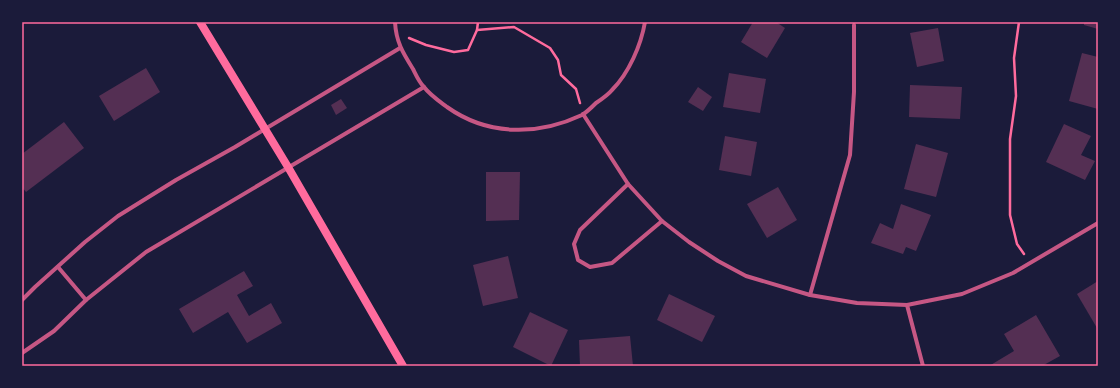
<svg xmlns="http://www.w3.org/2000/svg" width="1120" height="388" viewBox="0 0 1120 388" font-family="Helvetica,sans-serif">
	<style>
		.building { fill: #542f53 }
		.lines { fill: none; stroke-linecap: round; stroke-linejoin: round }
		.path { stroke: #ff6b9d; stroke-width: 2.5 }
		.minor { stroke: #c65784; stroke-width: 4 }
		.secondary { stroke: #ff6b9d; stroke-width: 8 }
		.neatline { fill: none; stroke: #ff6b9d; stroke-width: 1.5 }
	</style>
	<rect width="100%" height="100%" fill="#1b1b3a"/>
	<!-- building -->
	<g class="building">
		<polygon points="753,22 776,22 785,28 767,58 741,42"/>
		<polygon points="1084,22 1098,22 1098,29 1084,25"/>
		<polygon points="938,28 944,61 917,67 910,33"/>
		<polygon points="1082,53 1098,57 1098,109 1069,101"/>
		<polygon points="146,68 160,92 114,121 99,96"/>
		<polygon points="729,73 766,79 760,113 723,107"/>
		<polygon points="910,85 962,87 960,119 909,117"/>
		<polygon points="698,87 712,97 703,111 688,102"/>
		<polygon points="341,99 347,108 336,115 331,105"/>
		<polygon points="64,122 84,148 26,192 22,187 22,154"/>
		<polygon points="1064,124 1091,136 1081,155 1095,161 1085,180 1046,162"/>
		<polygon points="725,136 757,142 751,176 719,170"/>
		<polygon points="916,144 948,153 936,197 904,189"/>
		<polygon points="486,172 520,172 519,220 486,221"/>
		<polygon points="778,187 797,220 767,238 747,204"/>
		<polygon points="901,204 931,215 916,251 906,247 903,254 871,243 880,223 893,229"/>
		<polygon points="508,256 518,298 483,306 473,265"/>
		<polygon points="244,271 253,286 237,295 249,316 271,303 282,323 247,343 228,312 193,333 179,309"/>
		<polygon points="1098,281 1098,328 1097,328 1077,294"/>
		<polygon points="669,294 715,316 702,342 657,320"/>
		<polygon points="530,312 568,330 551,366 513,347"/>
		<polygon points="1036,315 1060,356 1042,366 989,366 1014,351 1004,334"/>
		<polygon points="630,336 633,366 580,366 579,340"/>
	</g>
	<g class="lines">
		<!-- path -->
		<g class="path">
			<polyline points="1019,22 1014,58 1016,96 1010,139 1010,215 1017,244 1024,254"/>
			<polyline points="477,30 514,27 550,48 558,60 561,75 576,89 580,103"/>
			<polyline points="409,38 426,45 454,52 468,50 477,30 478,22"/>
		</g>
		<!-- minor -->
		<g class="minor">
			<path d="M395,22C396,42 403,53 413,69C416,75 419,82 424,87C430,95 439,101 447,107C488,136 537,136 582,115C587,112 592,107 596,103C602,99 608,95 612,90C629,73 641,45 645,22"/>
			<polyline points="583,114 628,184 662,221 689,242 718,261 746,276 810,295 857,303 907,305 962,294 1013,273 1098,223"/>
			<polyline points="628,184 580,230 574,244 578,260 590,267 612,263 662,221"/>
			<polyline points="58,267 86,300"/>
			<polyline points="810,295 850,155 854,92 854,25"/>
			<polyline points="22,300 35,287 85,242 118,216 176,180 235,147 400,48"/>
			<polyline points="907,305 923,366"/>
			<polyline points="22,353 54,331 86,300 146,252 424,87"/>
		</g>
		<!-- secondary -->
		<polyline class="secondary" points="200,22 288,167 403,366"/>
	</g>
	<!-- border -->
	<rect width="1120" height="388" fill="none" stroke="#1b1b3a" stroke-width="46"/>
	<rect x="23" y="23" width="1074" height="342" class="neatline"/>
</svg>
